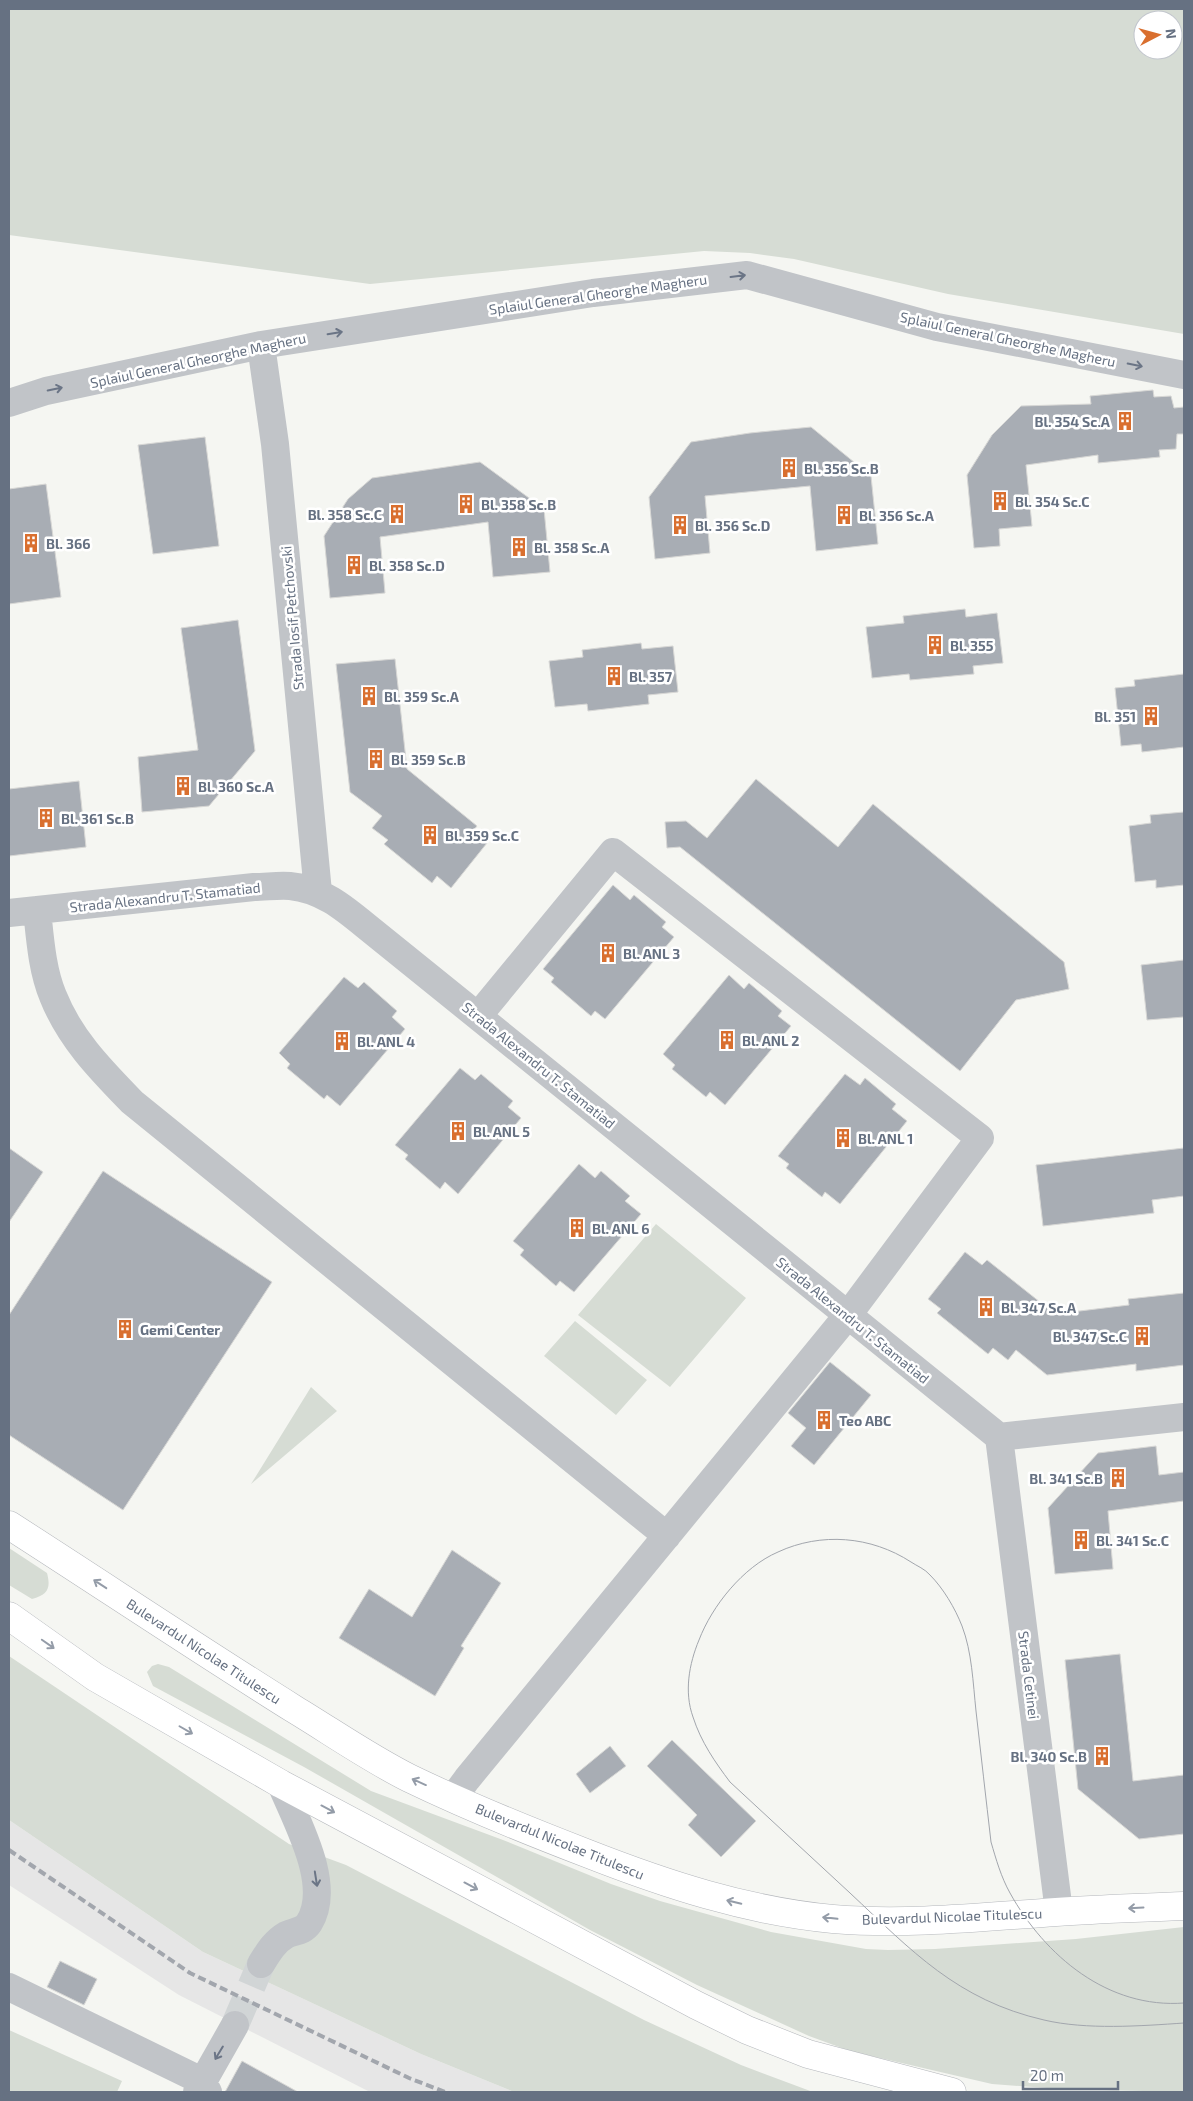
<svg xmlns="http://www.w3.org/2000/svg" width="1193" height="2101" viewBox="0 0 1193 2101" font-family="'Exo 2',sans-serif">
<rect width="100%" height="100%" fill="#f5f6f2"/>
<!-- built -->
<path fill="#e6e6e6" d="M9,1820L203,1952L421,2054L514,2092H370L179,1995L9,1885Z"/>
<!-- green -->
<path fill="#d6dcd4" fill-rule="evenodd" d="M9,9H1184V334L948,294L794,259L750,253L704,251L370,284L9,235ZM1143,20H1173V50H1143Z
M656,1224L746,1298L670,1387L578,1315Z
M575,1321L647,1380L616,1415L544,1356Z
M311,1387L337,1411L251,1484Z
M9,1548L47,1573C51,1588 48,1595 32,1599L9,1585Z
M9,1656L289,1844L346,1865L644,2020L741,2065L813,2092H514L421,2054L203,1952L9,1820Z
M158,1664L169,1667L371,1791L503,1840L611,1884L660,1901L771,1932L866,1949L888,1950L935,1949L1076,1939L1184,1927V2092L1061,2089L992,2084L850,2051L809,2036L697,1985L590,1930L304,1767L153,1686L147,1672L152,1666Z
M9,2030L122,2081L117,2092H9Z"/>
<!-- building -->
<path fill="#a8adb4" stroke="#d7d7d5" d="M1153,390L1154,397L1171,396L1174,408L1184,407V434H1177L1176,449L1159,450L1160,457L1098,463V455L1026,465L1032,526L999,529L1000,546L974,548L967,475L992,435L1021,406L1091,404L1090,396Z
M811,427L871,476L878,544L816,551L810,486L705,496L710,553L655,559L649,497L691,442L750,433Z
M205,437L219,546L153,554L138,445Z
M480,462L544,509L550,572L493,577L488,522L380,537L385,593L330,598L324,536L348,499L372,478Z
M46,484L61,597L9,604V489Z
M965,609L966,617L997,613L1003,663L973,666L974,674L910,680L909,674L872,678L866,627L904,623L903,616Z
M238,620L255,751L209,806L142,812L138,757L198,750L181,628Z
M641,643L642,649L673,646L678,692L648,695L649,704L588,711L587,704L555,707L549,661L583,657L582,650Z
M395,659L407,769L477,826L473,831L487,843L451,888L437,876L432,883L384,844L388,840L372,828L382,816L350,792L336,664Z
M1184,674V747L1142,752L1141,744L1121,746L1115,688L1135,686L1134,680Z
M756,779L838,847L873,804L1064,962L1069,989L1016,1000L960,1071L680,847L667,848L665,822L686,821L707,838Z
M79,781L86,847L9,856V789Z
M1184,812V885L1156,888V880L1135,882L1129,826L1151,823L1150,815Z
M613,885L630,900L634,895L666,922L662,927L674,937L605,1019L595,1011L591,1016L551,982L554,978L543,969Z
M1184,960V1017L1147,1020L1141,965Z
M729,975L744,989L749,983L782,1011L778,1016L791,1026L725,1105L710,1092L706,1097L672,1069L675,1065L663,1054Z
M344,977L358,988L364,982L397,1011L392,1017L405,1029L340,1106L327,1095L324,1099L287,1068L290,1064L279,1053Z
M460,1068L475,1080L481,1074L513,1101L508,1107L521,1118L458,1194L445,1182L440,1189L405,1159L408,1155L395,1145Z
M845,1074L860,1085L865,1078L896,1104L892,1109L907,1121L840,1204L825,1192L822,1197L786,1168L789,1164L778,1156Z
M9,1148L43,1172L9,1222Z
M1184,1148V1196L1152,1200L1154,1213L1043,1226L1036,1165Z
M579,1164L595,1178L601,1171L630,1196L625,1201L641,1214L574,1292L560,1281L556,1286L520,1255L524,1250L513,1241Z
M103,1171L272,1282L123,1510L9,1435V1315Z
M965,1252L982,1265L987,1260L1055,1314L1129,1305L1128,1299L1184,1293V1365L1136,1371V1364L1047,1375L1016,1350L1008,1360L993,1348L988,1354L937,1313L941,1309L928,1299Z
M830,1362L871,1395L814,1465L791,1446L806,1428L788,1413Z
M1156,1446L1159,1475L1184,1472V1501L1108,1511L1113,1569L1055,1574L1048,1508L1098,1453Z
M452,1550L501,1583L461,1646L464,1648L435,1696L339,1638L369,1589L412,1617Z
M1120,1654L1133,1781L1184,1775V1834L1139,1839L1078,1789L1065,1660Z
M672,1740L756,1821L721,1857L688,1825L697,1815L647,1766Z
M610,1746L626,1766L590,1793L576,1774Z
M60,1961L97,1979L84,2005L47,1987Z
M242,2061L298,2092H225Z"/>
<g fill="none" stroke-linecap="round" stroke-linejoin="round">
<!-- minor-tunnel -->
<path stroke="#d1d5d6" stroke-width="28" stroke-dasharray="28 14" stroke-linecap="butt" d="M235,2025L261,1964"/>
<!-- major casing -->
<g stroke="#b4b7bc" stroke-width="29">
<path id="major" d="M9,1525C104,1586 198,1649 294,1709C332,1732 369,1758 409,1778C467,1806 526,1830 586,1853C665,1884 747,1911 833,1919C907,1925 982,1917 1056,1912C1099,1909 1142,1908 1184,1906
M9,1616L95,1677L281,1784L696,2005L747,2030L808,2054L952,2092"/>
</g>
<!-- minor -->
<path stroke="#c1c4c8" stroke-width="28" d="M261,345L275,444L318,892
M9,403L46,391L261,345L593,293L747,275L937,327L1184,375
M37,910C40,938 42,970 53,996C70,1039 101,1070 132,1102L667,1536
M9,913L254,887C266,887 278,885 290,886C321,889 343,907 366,926L999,1437
M999,1437L1059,1912
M999,1437L1184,1417
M453,1798L467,1779L848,1315L980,1138L613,852L478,1016
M261,1964C268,1953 274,1942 286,1935C294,1931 303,1932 309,1923C333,1885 296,1821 281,1784
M9,1987L202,2081L208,2092
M197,2092L235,2025"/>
<!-- major -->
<use href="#major" stroke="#fff" stroke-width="28"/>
<!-- tram -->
<path stroke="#a2a6ad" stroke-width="1" d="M1184,2003C1108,2009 1045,1956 1010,1893C1001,1877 996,1859 991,1842C986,1799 981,1755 976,1711C973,1683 972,1652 962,1626C955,1608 943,1588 930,1575C925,1569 917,1566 911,1562C871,1536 821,1532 778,1552C743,1567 712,1606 699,1640C689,1664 684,1692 693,1717C701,1742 715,1762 730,1782C770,1819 810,1856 850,1893C912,1951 957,2000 1044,2020C1086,2030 1141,2026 1184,2023"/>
<!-- rail -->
<path stroke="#a2a6ad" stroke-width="4" stroke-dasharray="8 4" stroke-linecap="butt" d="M9,1850L190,1973L409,2078L445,2092"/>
</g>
<!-- one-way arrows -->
<defs><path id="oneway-shaft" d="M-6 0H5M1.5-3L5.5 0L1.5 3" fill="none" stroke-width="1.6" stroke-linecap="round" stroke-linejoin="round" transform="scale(1.25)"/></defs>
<g stroke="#6b7586">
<use href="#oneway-shaft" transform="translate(738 276) rotate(-7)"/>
<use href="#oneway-shaft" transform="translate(335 333) rotate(-9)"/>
<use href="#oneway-shaft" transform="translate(1135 365) rotate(11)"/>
<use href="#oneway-shaft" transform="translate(55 389) rotate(-12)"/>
<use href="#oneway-shaft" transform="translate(316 1879) rotate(81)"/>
<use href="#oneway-shaft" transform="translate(219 2053) rotate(121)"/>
</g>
<g stroke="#949ca8">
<use href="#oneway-shaft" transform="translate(100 1584) rotate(-147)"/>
<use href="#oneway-shaft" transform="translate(48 1644) rotate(35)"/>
<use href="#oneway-shaft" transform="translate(186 1730) rotate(30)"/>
<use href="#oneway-shaft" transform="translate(419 1782) rotate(-156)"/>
<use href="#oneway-shaft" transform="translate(328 1809) rotate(28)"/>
<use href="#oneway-shaft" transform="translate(471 1886) rotate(28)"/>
<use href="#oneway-shaft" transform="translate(734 1902) rotate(-167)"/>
<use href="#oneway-shaft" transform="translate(1136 1908) rotate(177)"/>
<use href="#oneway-shaft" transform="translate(830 1918) rotate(-174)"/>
</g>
<!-- icons -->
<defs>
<g id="building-bare" transform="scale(1.5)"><path d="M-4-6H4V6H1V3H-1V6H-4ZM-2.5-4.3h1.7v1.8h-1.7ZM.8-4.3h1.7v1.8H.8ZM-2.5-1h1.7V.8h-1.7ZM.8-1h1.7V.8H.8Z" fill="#d96f2f" stroke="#fff" stroke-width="2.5" paint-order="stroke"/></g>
</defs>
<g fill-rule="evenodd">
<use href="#building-bare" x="1125" y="421"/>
<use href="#building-bare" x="789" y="468"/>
<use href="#building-bare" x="1000" y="501"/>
<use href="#building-bare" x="466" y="504"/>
<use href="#building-bare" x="397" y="514"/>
<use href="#building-bare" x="844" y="515"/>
<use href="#building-bare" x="680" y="525"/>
<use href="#building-bare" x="31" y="543"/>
<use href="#building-bare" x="519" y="547"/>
<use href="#building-bare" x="354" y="565"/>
<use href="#building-bare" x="935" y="645"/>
<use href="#building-bare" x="614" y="676"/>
<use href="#building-bare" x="369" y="696"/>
<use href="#building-bare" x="1151" y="716"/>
<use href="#building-bare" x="376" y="759"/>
<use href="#building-bare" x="183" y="786"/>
<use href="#building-bare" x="46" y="818"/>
<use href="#building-bare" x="430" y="835"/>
<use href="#building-bare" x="608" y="953"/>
<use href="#building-bare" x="727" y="1040"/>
<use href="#building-bare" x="342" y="1041"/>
<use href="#building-bare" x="458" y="1131"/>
<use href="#building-bare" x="843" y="1138"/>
<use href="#building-bare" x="577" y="1228"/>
<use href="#building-bare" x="986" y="1307"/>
<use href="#building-bare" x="125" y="1329"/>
<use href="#building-bare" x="1142" y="1336"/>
<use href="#building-bare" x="824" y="1420"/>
<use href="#building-bare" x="1118" y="1478"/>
<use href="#building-bare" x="1081" y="1540"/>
<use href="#building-bare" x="1102" y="1756"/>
</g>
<g text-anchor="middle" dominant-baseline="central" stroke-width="5" stroke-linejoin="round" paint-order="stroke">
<!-- street labels -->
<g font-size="14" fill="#667182" stroke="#fff">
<text transform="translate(598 294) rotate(-8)">Splaiul General Gheorghe Magheru</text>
<text transform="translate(1008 339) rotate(12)">Splaiul General Gheorghe Magheru</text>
<text transform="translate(198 360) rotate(-12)">Splaiul General Gheorghe Magheru</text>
<text transform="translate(292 618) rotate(-95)">Strada Iosif Petchovski</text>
<text transform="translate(165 897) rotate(-6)">Strada Alexandru T. Stamatiad</text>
<text transform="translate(539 1065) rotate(39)">Strada Alexandru T. Stamatiad</text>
<text transform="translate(853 1320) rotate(39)">Strada Alexandru T. Stamatiad</text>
<text transform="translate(204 1651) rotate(33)">Bulevardul Nicolae Titulescu</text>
<text transform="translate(1029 1675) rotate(83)">Strada Cetinei</text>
<text transform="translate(560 1841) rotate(22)">Bulevardul Nicolae Titulescu</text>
<text transform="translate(952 1916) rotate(-2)">Bulevardul Nicolae Titulescu</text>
</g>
<!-- poi labels -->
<g font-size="14" font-weight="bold" fill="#667182" stroke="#fff" text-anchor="start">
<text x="1110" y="421" text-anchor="end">Bl. 354 Sc.A</text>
<text x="804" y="468">Bl. 356 Sc.B</text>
<text x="1015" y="501">Bl. 354 Sc.C</text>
<text x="481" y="504">Bl. 358 Sc.B</text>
<text x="382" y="514" text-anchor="end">Bl. 358 Sc.C</text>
<text x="859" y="515">Bl. 356 Sc.A</text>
<text x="695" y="525">Bl. 356 Sc.D</text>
<text x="46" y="543">Bl. 366</text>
<text x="534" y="547">Bl. 358 Sc.A</text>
<text x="369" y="565">Bl. 358 Sc.D</text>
<text x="950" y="645">Bl. 355</text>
<text x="629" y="676">Bl. 357</text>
<text x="384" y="696">Bl. 359 Sc.A</text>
<text x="1136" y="716" text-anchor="end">Bl. 351</text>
<text x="391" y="759">Bl. 359 Sc.B</text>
<text x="198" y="786">Bl. 360 Sc.A</text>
<text x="61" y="818">Bl. 361 Sc.B</text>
<text x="445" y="835">Bl. 359 Sc.C</text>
<text x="623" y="953">Bl. ANL 3</text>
<text x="742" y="1040">Bl. ANL 2</text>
<text x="357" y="1041">Bl. ANL 4</text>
<text x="473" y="1131">Bl. ANL 5</text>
<text x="858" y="1138">Bl. ANL 1</text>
<text x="592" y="1228">Bl. ANL 6</text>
<text x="1001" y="1307">Bl. 347 Sc.A</text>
<text x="140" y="1329">Gemi Center</text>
<text x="1127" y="1336" text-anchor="end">Bl. 347 Sc.C</text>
<text x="839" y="1420">Teo ABC</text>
<text x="1103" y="1478" text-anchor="end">Bl. 341 Sc.B</text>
<text x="1096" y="1540">Bl. 341 Sc.C</text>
<text x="1087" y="1756" text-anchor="end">Bl. 340 Sc.B</text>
</g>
</g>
<!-- border -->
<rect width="1193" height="2101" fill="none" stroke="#667182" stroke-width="20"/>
<!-- north arrow -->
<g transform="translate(1158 35) rotate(84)"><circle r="24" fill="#ffffff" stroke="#c2c6cd"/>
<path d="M0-4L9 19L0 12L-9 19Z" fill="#d96f2f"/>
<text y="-8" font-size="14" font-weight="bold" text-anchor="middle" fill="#667182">N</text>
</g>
<!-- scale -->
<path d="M1023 2081v8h95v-8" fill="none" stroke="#667182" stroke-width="2.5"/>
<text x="1030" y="2081" font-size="15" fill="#667182" stroke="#ffffff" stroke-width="4" paint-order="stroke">20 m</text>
</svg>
